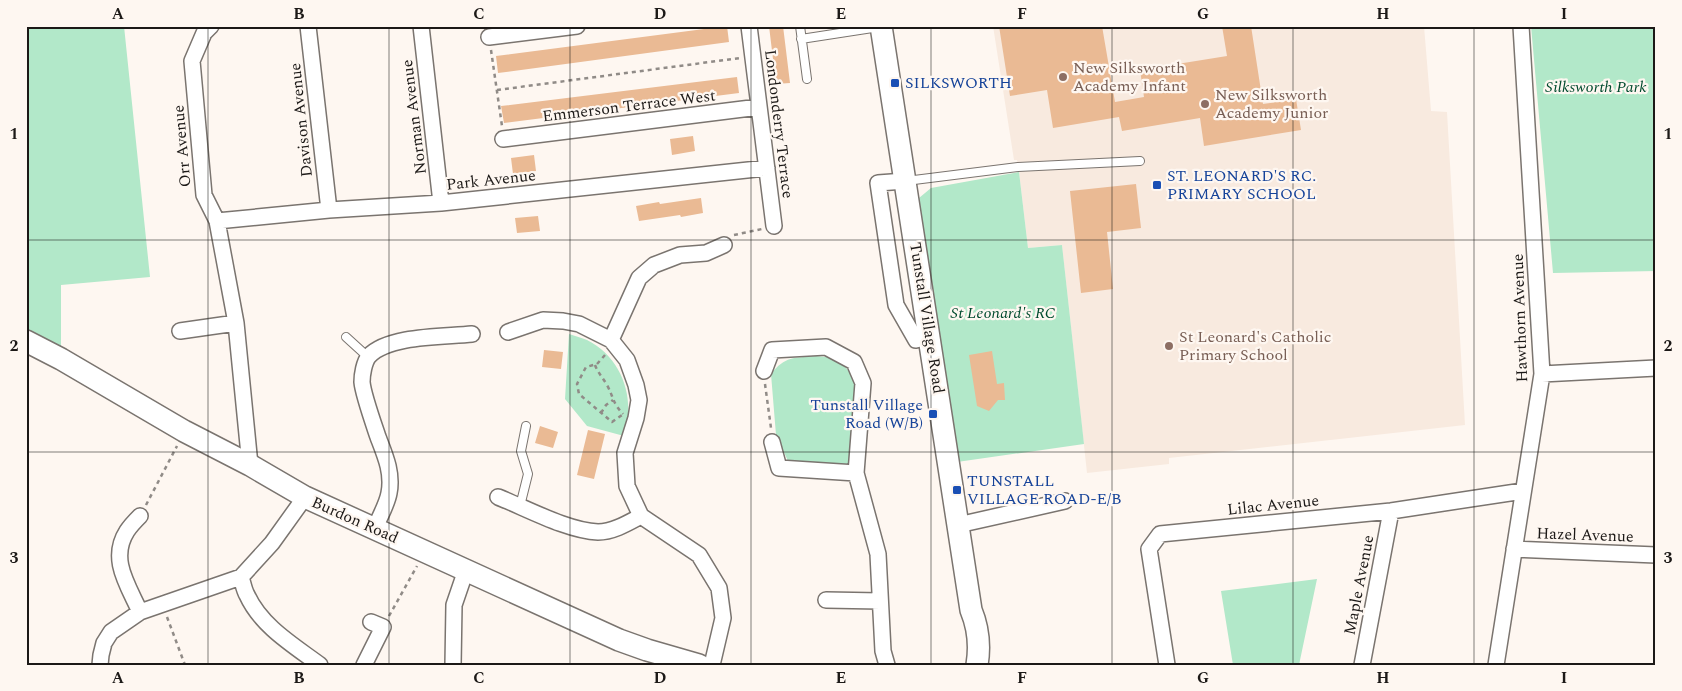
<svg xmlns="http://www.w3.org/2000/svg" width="1682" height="691" viewBox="0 0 1682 691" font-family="Spectral,serif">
<rect width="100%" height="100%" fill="#fef7f1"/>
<!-- built -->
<path fill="#f8eadf" d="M993,26H1424L1431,111L1447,112L1465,425L1169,458V464L1087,473L1062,245L1028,248L1019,172L1017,160H1014Z"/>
<!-- green -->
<path fill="#b2e8c9" d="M26,26H124L150,277L61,285V359L26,341Z
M1531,26H1656V271L1553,273Z
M1019,172L1028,248L1062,245L1084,444L957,462L919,198L931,188Z
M569,334C575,336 582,338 587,340C623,358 636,400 624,436L587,426L565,399Z
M816,356L836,358L850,372L857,389L854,465L848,467L788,461L776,435L771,374C785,356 794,358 816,356Z
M1317,579L1299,665H1233L1221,591Z"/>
<!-- building -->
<path fill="#eaba94" d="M727,26L729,42L498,73L496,56Z
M769,26H783L790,83L776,84Z
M999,26H1102L1115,102L1144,97L1140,70L1227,56L1222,26H1251L1263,104L1296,99L1301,130L1204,146L1200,118L1122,131L1119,117L1053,128L1047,90L1010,96Z
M737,77L739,93L504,123L501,106Z
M693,136L695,151L672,155L670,139Z
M534,155L536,171L513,174L511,158Z
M1136,184L1141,228L1107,232L1113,289L1081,293L1070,191Z
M701,198L703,213L681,217L680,215L639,221L636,206L659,202L660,204Z
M538,216L540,231L517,233L515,218Z
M544,350L563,352L561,369L542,367Z
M992,351L997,384L1004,383L1005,400H998L989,411L977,406L969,355Z
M540,426L558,432L553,448L535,443Z
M588,430L605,434L594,479L577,475Z"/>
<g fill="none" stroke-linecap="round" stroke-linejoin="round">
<!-- lane casing -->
<g stroke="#7a746f" stroke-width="10">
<path id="lane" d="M800,26L807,79
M801,39L879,27
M906,181L1018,167L1140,161
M346,337L368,357
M520,506L528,474L521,451L526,426"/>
</g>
<!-- street casing -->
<g stroke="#7a746f" stroke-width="18">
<path id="street" d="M211,26L204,33L192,61L204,195L217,221L236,323L250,465
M308,26L329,210
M421,26L441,203
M749,26L774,226
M489,37L577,26
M503,139L759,107
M905,181L878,183L896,305L916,340L930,337
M217,221L329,210L441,203L767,168
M180,331L236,323
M508,332L543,320L563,321L579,324L611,340L627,360L636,385L639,400L636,418L625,453L627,486L641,516L699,555L719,588L723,618L712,665
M611,340L639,278L654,265L680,255L706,253L724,245
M764,371L772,350L826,347L854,362L863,383L856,473L878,554L883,651L887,665
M1542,374L1656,368
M772,442L779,468L856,473
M498,497C526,508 568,531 598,532C613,532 628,523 641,516
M958,525L1065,501
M375,529C379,517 387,505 389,493C393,473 385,455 378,437C374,425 363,394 362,382C362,375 364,362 369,356C389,335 444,337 472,334
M1514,549L1656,555
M241,577C243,583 244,590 247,595C261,626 293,645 320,665
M826,600L880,601
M140,612C128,585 109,559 127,531C131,525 136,520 140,516
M100,665L101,655L104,643L111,632L140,612L241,577L272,543L305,497
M364,665L383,627L371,622
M453,665L454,605L466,570
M1167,665L1149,549L1160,534L1391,511L1523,491
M1362,665L1391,511
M1496,665L1542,374L1521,26"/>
</g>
<!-- secondary casing -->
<g stroke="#7a746f" stroke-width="24">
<path id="secondary" d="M881,26L971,610C978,627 980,647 977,665
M26,341L61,359L184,431L250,465L305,497L619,640L647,650L699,665"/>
</g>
<!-- path -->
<path stroke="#908b87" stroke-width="2.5" stroke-dasharray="4 4" stroke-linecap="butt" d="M491,50L502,126
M497,90L740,58
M734,235L762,229
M605,355L597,364L586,367L577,384L579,394L612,422L622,415
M595,365C598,373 603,378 607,385C614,398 612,402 623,414
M765,384L771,428
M601,413L606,405L613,400
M146,505L177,446
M389,616L417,566
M167,617L185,665"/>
<!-- lane -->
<use href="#lane" stroke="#fff" stroke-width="8"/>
<!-- street -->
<use href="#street" stroke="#fff" stroke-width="15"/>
<!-- secondary -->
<use href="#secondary" stroke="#fff" stroke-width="21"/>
</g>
<!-- grid -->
<path fill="none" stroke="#1c1917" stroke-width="1" stroke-opacity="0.55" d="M208,26V665M389,26V665M570,26V665M751,26V665M931,26V665M1112,26V665M1293,26V665M1474,26V665M26,240H1656M26,452H1656"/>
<!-- markers -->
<g fill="#8d6e63" stroke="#fef7f1" stroke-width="2">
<circle cx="1063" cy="77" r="5"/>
<circle cx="1205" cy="104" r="5"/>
<circle cx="1169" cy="346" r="5"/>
</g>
<g fill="#1a4fb4" stroke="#fef7f1" stroke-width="2">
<rect x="890" y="78" width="10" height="10" rx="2.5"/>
<rect x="1152" y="180" width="10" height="10" rx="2.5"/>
<rect x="928" y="409" width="10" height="10" rx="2.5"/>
<rect x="952" y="485" width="10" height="10" rx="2.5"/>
</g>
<g text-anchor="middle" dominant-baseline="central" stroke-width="4.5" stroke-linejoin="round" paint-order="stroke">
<!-- education labels -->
<g font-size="16" fill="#785e54" stroke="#fef7f1" text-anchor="start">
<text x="1073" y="68">New Silksworth<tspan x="1073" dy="18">Academy Infant</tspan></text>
<text x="1215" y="95">New Silksworth<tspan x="1215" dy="18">Academy Junior</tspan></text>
<text x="1179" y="337">St Leonard's Catholic<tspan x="1179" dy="18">Primary School</tspan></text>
</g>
<!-- transit labels -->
<g font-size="16" fill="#164399" stroke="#fef7f1" text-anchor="start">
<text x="905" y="83">SILKSWORTH</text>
<text x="1167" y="176">ST. LEONARD'S RC.<tspan x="1167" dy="18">PRIMARY SCHOOL</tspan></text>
<text x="923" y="405" text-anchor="end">Tunstall Village<tspan x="923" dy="18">Road (W/B)</tspan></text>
<text x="967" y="481">TUNSTALL<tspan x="967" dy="18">VILLAGE ROAD-E/B</tspan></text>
</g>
<!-- park labels -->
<g font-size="16" font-style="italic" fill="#004b2e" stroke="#fef7f1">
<text x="1596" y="87">Silksworth Park</text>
<text x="1003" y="313">St Leonard's RC</text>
</g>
<!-- street labels -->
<g font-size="16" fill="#1c1917" stroke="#fef7f1">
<text transform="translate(629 106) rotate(-7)">Emmerson Terrace West</text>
<text transform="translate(414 117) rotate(-97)">Norman Avenue</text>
<text transform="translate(301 120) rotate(-96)">Davison Avenue</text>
<text transform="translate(779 124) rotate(83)">Londonderry Terrace</text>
<text transform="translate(182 146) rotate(-95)">Orr Avenue</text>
<text transform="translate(491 180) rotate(-6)">Park Avenue</text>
<text transform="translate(927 318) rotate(81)">Tunstall Village Road</text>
<text transform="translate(1520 318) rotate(-92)">Hawthorn Avenue</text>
<text transform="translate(1273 505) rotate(-6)">Lilac Avenue</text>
<text transform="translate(355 520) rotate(24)">Burdon Road</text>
<text transform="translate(1585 535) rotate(2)">Hazel Avenue</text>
<text transform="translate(1359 585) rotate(-79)">Maple Avenue</text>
</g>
</g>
<!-- border -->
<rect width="1682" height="691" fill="none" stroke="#fef7f1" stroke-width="55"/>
<rect x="28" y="28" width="1626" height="636" fill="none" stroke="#1c1917" stroke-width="2"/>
<g font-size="16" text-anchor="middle" font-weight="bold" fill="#1c1917">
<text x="118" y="19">A</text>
<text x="299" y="19">B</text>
<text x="479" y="19">C</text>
<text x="660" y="19">D</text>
<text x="841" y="19">E</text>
<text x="1022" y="19">F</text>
<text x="1203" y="19">G</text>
<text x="1383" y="19">H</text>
<text x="1564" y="19">I</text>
<text x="14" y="139">1</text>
<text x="1668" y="139">1</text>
<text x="14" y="351">2</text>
<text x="1668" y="351">2</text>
<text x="14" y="563">3</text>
<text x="1668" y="563">3</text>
<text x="118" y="683">A</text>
<text x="299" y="683">B</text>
<text x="479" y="683">C</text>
<text x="660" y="683">D</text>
<text x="841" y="683">E</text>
<text x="1022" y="683">F</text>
<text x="1203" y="683">G</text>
<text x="1383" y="683">H</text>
<text x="1564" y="683">I</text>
</g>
</svg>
